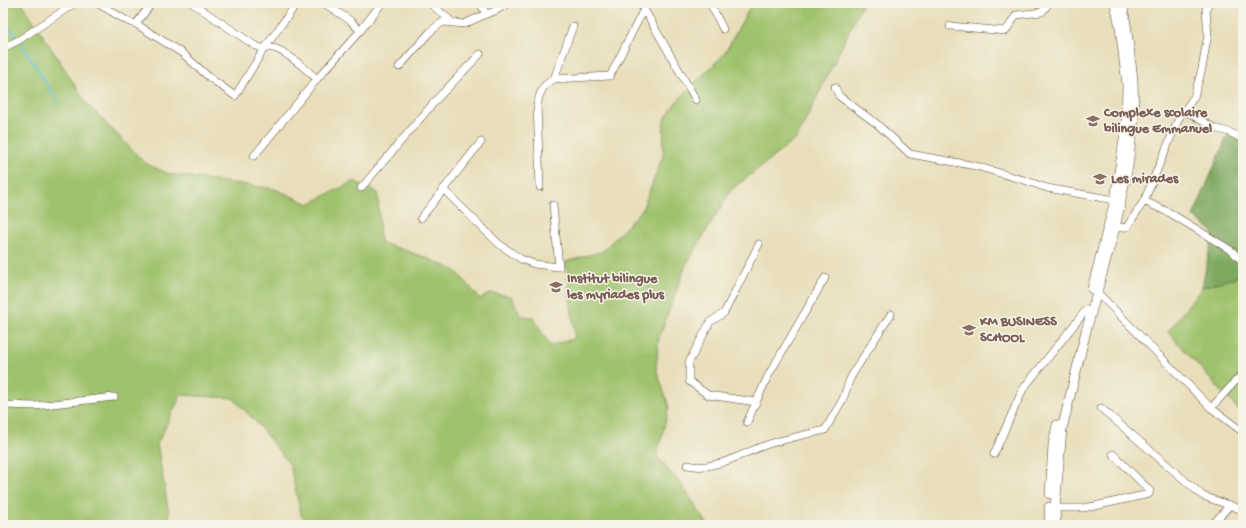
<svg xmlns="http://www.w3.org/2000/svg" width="1246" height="528" viewBox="0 0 1246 528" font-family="'Gochi Hand',sans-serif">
<rect width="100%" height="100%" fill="#f7f3e8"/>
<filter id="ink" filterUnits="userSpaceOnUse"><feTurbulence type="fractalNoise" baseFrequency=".025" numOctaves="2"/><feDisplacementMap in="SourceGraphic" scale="8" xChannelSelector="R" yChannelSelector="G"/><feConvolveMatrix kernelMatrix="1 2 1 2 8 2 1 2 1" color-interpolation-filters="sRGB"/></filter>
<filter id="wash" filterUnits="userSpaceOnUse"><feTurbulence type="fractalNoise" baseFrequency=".012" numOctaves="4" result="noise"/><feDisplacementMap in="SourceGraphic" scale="16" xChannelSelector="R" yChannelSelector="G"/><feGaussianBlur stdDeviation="0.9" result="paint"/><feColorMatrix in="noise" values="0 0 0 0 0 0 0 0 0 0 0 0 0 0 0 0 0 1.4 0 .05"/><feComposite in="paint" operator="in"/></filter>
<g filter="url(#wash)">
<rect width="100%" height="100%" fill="#e8deba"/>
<!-- green -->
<path fill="#9fc26c" stroke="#6d7645" d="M3,3H22L87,104L145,163L169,174L275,189L309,204L354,181L378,193L380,242L430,259L456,271L480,299L491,293L511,296L521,316L533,317L550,346L575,338L566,262L603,251L642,210L663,156L664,120L676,102L725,53L752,3H863L797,138L731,190L685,267L659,338L656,368L669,407L657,456L684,488L708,525H311L301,515L290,465L256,422L233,398L181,395L157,444L171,525H3Z
M1243,275V415L1168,332L1202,287Z"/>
<!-- forest -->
<path fill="#7fa860" stroke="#5d693f" d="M1229,132L1243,139V275L1202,287L1213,232L1193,216Z"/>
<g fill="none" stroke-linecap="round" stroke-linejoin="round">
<!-- stream -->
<path stroke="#53bece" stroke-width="2" d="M3,20L17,37
M21,43L59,104"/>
</g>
</g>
<g filter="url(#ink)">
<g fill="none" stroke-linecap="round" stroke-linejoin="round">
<!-- minor casing -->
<g stroke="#554535" stroke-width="8">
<path id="minor" d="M97,3L129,22L136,24L182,53L210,78L235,96L264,49L297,3
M192,3L254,45L264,49C267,48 269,47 273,48C285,50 307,70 317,79
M324,3L351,21L360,31
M430,3L452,22
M480,3L486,14L495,11L509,3
M710,3L723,29
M1237,3L1243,5
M644,9L696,100
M136,24L152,3
M950,26L1006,31L1016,15L1042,12L1049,3
M3,48L19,40L75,3
M399,67L430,32L437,26L443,22L464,24L486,14
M554,79L573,26
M835,87L839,96L877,124L910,154L976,166L1027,181L1047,188L1115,200
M1184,110L1214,128L1229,132L1243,139
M254,156L317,79L360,31L382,3
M540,187L537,105L540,94L545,85L554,79L610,76L644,9L641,3
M361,188L437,99L480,54
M443,189L499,244L521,259L534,264L559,267L553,205
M1144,201L1170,213L1232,251L1243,262
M421,218L461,167L481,142
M1115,228L1127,227L1144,201L1179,118L1194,97L1202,69L1206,45L1208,35L1206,9L1209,3
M1097,292L1211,408L1243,432
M756,402L708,395L689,381V362L710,322L724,313L759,244
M3,405L35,406L114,397
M1101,408L1203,496L1243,510
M1211,408L1243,373
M747,422L768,376L825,278
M994,454L1023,389L1086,310
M687,465C718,472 744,451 772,443C789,438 808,434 825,430L843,399L850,379L855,370L891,314
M1055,508H1082L1095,506L1149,494L1150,491L1113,454
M1212,525L1230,505"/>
</g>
<!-- major casing -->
<g stroke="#554535" stroke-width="10">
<path id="major" d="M1092,289L1115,200L1126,125L1127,85L1120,27L1115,3
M1050,494L1053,445L1057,425
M1049,507L1050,525
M1056,525L1055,508L1062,429L1086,331L1115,228L1128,166L1134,118L1133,79L1126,24L1122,3"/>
</g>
<!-- minor -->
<use href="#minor" stroke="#fff" stroke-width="7"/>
<!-- major -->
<use href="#major" stroke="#fff" stroke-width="9"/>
</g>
</g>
<!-- icons -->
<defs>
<g id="school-bare" transform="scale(1.08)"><path d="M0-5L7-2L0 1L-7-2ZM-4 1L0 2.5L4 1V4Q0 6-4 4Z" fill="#8d6e63" stroke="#f7f3e8" stroke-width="2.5" paint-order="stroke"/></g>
</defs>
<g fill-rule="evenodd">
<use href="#school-bare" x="1093" y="121"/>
<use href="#school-bare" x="1100" y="179"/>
<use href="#school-bare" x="556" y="287"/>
<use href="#school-bare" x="969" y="330"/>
</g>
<g text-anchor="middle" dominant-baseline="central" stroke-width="3" stroke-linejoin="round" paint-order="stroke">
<!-- education labels -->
<g font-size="14" font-weight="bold" fill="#785e54" stroke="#f7f3e8" text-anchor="start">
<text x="1104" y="113">Complexe scolaire<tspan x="1104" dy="16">bilingue Emmanuel</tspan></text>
<text x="1111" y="179">Les mirades</text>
<text x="567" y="279">Institut bilingue<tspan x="567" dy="16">les myriades plus</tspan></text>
<text x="980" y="322">KM BUSINESS<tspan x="980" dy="16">SCHOOL</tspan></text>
</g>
</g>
<!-- margin -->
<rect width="1246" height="528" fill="none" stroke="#f7f3e8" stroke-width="16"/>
</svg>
